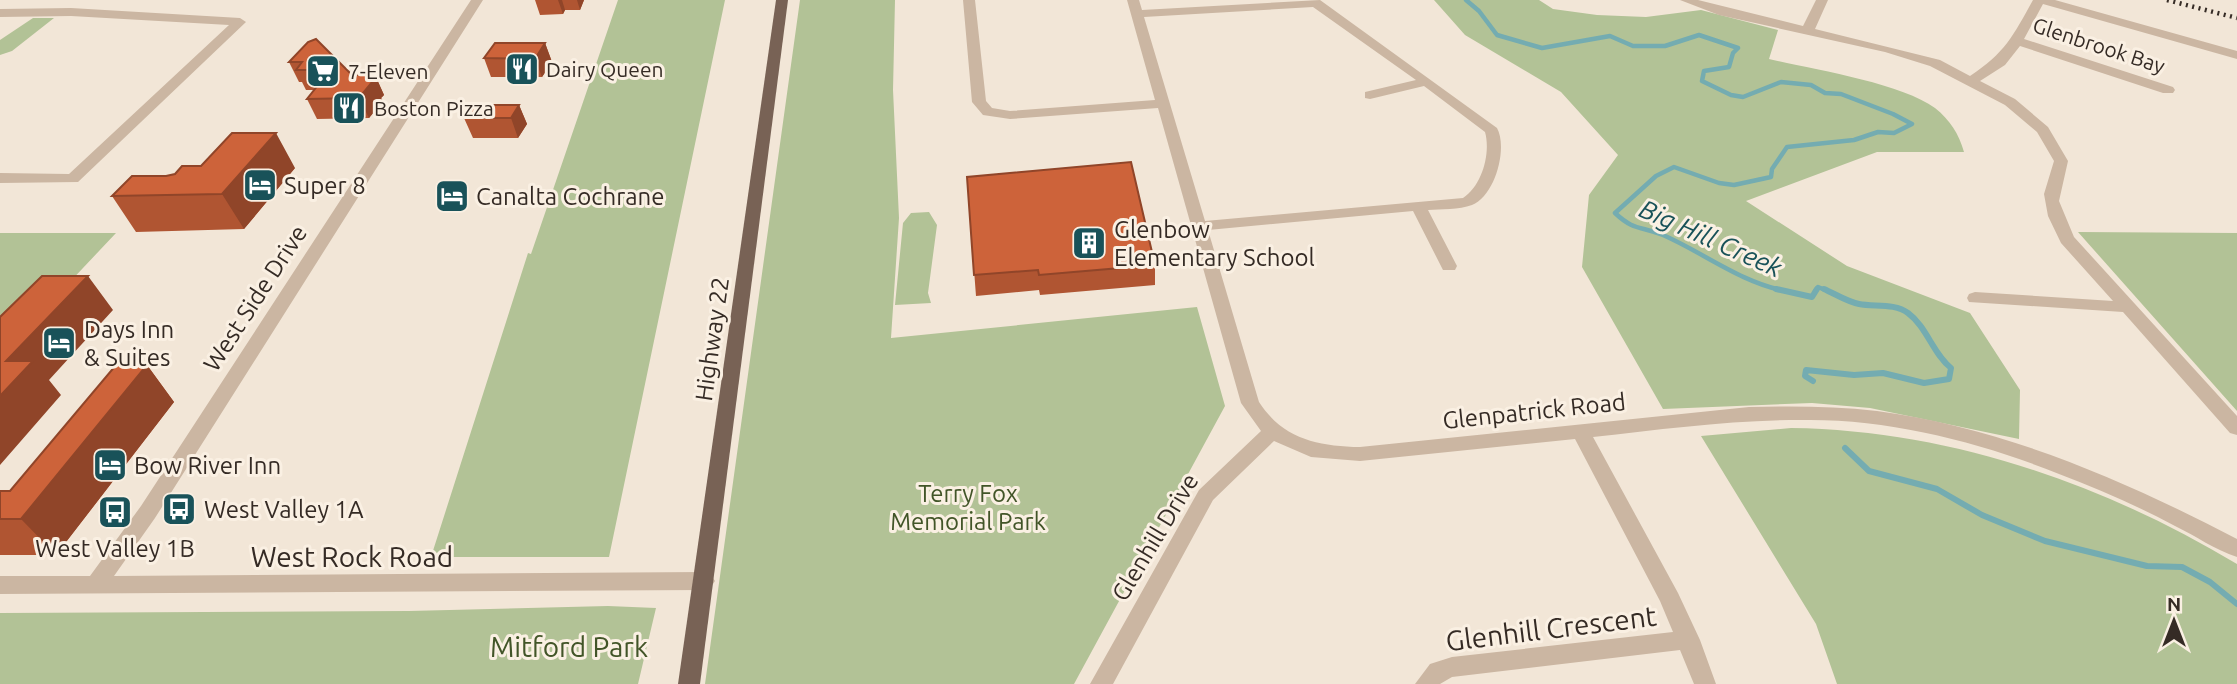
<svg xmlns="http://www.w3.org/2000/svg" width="2237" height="684" viewBox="0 0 2237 684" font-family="Ubuntu,sans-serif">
<rect width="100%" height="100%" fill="#f2e6d7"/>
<!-- green -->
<path fill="#b2c296" d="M618,0H725L609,557H431L528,253L531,254Z
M800,0H895L893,90L899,218L891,338L1197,307L1225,406L1074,684H705Z
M1434,0H1539L1553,9L1597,15L1646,17L1701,10L1778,30L1769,59C1812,69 1901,83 1935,108C1950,120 1959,134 1964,152H1877L1746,201L1847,266L1970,313L2020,390L2019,439L1870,408L1812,403L1663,409L1582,267L1589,195L1618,155L1561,92L1465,35Z
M33,18H54L12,51L0,55V40Z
M929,212L937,225L928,293L931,303L895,305L903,223L911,213Z
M2078,232L2237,233V411Z
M0,233H116L0,356Z
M1791,428C1948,430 2102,483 2237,564V684H1837L1816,624L1701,436Z
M608,606L656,608L638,684H0V613L409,611Z"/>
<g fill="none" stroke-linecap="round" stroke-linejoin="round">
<!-- stream-far1 -->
<path stroke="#74acb1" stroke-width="4.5" d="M1466,0L1479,11L1497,35L1542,48L1610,36L1633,46H1665L1699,35L1738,48L1733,53L1729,67L1704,71L1702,81L1731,95L1743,97L1781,82L1811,85L1825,93L1841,94L1893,114L1912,124L1894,133L1878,132L1854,140L1787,147L1772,169L1771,177L1734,185L1719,183L1674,167L1656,176L1615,213C1634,231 1641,226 1663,235C1704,253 1740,282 1785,291
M1815,291L1818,287L1828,291"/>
<!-- stream -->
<path stroke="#74acb1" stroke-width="6" d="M1776,289L1812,297L1817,289
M1813,381L1805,376L1806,370L1854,375L1883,373L1924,383L1949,379L1951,368C1933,354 1927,327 1908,313C1895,303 1874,307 1859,304C1848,302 1835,294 1824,289
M1845,448L1869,471L1937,489L1982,515L2045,541L2147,566L2182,567L2210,582L2237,604"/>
<!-- minor -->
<path fill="#cbb6a2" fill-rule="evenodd" d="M471,0H483L155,518L114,576L704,572L711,575L715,581L711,587L704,590L0,594V576H90L141,506Z
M963,0H975L986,101L992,108L1010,111L1155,100L1127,0H1139L1142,10L1320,0L1497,128C1508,148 1495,196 1472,205C1459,210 1441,209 1428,210L1457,266L1455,270H1443L1413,211L1208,230L1259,402C1283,439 1318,446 1360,447L1749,407C1792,406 1834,406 1877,411C2004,428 2124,480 2237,539V557C2215,550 2196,536 2175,526C2138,506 2098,489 2059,474C1982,443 1894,420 1810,420C1737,419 1665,429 1593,437L1678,593L1700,640L1716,684H1694L1680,650L1452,677L1440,684H1415L1430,664L1452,657L1673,632L1660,601L1575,439L1360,461L1311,457L1274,441L1213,500L1113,684H1090L1199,490L1261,431L1241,403L1158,108L1010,119L983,115L972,102ZM1313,7L1416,80L1365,92V98L1370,99L1424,86L1485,132C1491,153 1482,186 1463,198L1205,221L1144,17Z
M1680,0H1698L1803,26L1816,0H1828L1815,29L1940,60L1970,76C2005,53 2013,36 2033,0H2055L2237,51V59L2043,4L2024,39L2173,87L2175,90L2173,93H2163L2020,46L2005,65L1980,81L2015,99L2048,127L2068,161L2059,201L2074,237L2237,416V435L2230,433L2123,312L1969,302L1967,298L1969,294L1975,292L2113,301L2061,243L2048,216L2044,194L2054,161L2037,132L2005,105L1930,66L1885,52L1719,15Z
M71,8L240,18L246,22L78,182L0,183V173L69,174L229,25L71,16L0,17V9Z"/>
<!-- major -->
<path fill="#786255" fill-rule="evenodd" d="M776,0H788L700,684H678Z"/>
<!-- rail -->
<path stroke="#352b25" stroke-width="4.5" stroke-dasharray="2 4.5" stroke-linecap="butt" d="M2167,0L2237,18"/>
</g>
<!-- wall -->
<path fill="#b05532" d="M535,0H584L580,10H565L563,14L540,15Z
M308,42L352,75H375L384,95L381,98L383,101L369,118L317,119L307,99L314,90H306L302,82H299L289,62Z
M545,43L552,62L542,77H491L484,58Z
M519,105L527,124L518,138H473L464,118Z
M295,168L244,229L136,232L112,196Z
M967,177L1155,265V285L1040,295L1039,290L976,296Z
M147,365L174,402L56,555H0V491H10Z"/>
<!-- shaded-wall -->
<path fill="#904529" d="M558,0H562L565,10L563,14Z
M577,0H584L580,10Z
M545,43L552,62L542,77L535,59Z
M375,75L384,95L381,98L383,101L369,118L359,98Z
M519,105L527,124L518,138L511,118Z
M276,133L295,168L244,229L222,194Z
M88,276L113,310L49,380L61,395L0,465V396L6,361Z
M147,365L174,402L56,555L21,519Z"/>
<!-- building -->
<path fill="#cd633a" stroke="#904529" stroke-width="2" d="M316,39L352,75H375L370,81H373L359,98L307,99L330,70H296L302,62H289L308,42Z
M495,43H545L535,59L484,58Z
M464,105H519L511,118H464Z
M232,133H276L222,194L112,196L132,176H166L175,174L182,166H201Z
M1131,162L1155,265L1039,275L1038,270L974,275L967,177Z
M42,276H88L6,361H33L0,396V317Z
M116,365H147L21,519H0V491H10Z"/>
<!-- icons -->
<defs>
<g id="restaurant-square" transform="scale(1.75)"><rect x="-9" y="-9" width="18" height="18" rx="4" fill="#195259" stroke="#faf0e3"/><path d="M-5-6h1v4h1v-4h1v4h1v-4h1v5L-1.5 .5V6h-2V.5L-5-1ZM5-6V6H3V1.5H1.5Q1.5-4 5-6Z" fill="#fff"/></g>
<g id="supermarket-square" transform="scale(1.75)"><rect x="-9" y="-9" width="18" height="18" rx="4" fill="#195259" stroke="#faf0e3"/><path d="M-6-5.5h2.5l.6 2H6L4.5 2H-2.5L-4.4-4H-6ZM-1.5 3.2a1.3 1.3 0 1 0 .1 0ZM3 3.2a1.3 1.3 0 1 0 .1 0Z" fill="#fff"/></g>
<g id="hotel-square" transform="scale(1.75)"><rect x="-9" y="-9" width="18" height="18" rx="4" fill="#195259" stroke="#faf0e3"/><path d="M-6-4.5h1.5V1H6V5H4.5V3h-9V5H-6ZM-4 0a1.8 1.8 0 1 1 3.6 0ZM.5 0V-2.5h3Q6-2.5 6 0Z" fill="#fff"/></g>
<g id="building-square" transform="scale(1.75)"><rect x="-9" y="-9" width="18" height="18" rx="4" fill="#195259" stroke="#faf0e3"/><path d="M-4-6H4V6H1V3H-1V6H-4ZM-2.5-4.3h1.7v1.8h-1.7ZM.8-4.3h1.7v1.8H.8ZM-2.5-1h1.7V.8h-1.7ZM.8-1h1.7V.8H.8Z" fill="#fff"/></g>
<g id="bus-square" transform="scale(1.75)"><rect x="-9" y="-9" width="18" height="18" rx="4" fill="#195259" stroke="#faf0e3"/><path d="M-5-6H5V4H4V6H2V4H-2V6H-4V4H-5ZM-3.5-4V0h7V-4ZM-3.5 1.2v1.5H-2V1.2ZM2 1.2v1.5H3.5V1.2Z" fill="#fff"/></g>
</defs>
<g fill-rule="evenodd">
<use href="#restaurant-square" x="522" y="69"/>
<use href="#supermarket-square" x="323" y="71"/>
<use href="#restaurant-square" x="349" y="108"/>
<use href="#hotel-square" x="260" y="185"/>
<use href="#hotel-square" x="452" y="196"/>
<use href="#building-square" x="1089" y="243"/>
<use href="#hotel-square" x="59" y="343"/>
<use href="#hotel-square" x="110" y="465"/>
<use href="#bus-square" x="179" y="509"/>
<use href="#bus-square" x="115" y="512"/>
</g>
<g text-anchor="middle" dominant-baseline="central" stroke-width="6" stroke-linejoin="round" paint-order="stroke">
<!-- far-street labels -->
<g font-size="21" fill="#352b25" stroke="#faf0e3">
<text transform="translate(2099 45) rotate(18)">Glenbrook Bay</text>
</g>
<!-- far-poi labels -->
<g font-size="21" fill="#352b25" stroke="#faf0e3" text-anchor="start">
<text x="546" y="69">Dairy Queen</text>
<text x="348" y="71">7-Eleven</text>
<text x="374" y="108">Boston Pizza</text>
</g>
<!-- poi labels -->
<g font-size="24" fill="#352b25" stroke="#faf0e3" text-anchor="start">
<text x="284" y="185">Super 8</text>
<text x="476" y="196">Canalta Cochrane</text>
<text x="1114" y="229">Glenbow<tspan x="1114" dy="28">Elementary School</tspan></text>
<text x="84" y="329">Days Inn<tspan x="84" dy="28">&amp; Suites</tspan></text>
<text x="134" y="465">Bow River Inn</text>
<text x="204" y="509">West Valley 1A</text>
<text x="115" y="548" text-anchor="middle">West Valley 1B</text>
</g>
<!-- street labels -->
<g font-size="24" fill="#352b25" stroke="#faf0e3">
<text transform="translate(255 298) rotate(-57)">West Side Drive</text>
<text transform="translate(712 339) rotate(-82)">Highway 22</text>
<text transform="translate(1534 411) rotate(-6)">Glenpatrick Road</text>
<text transform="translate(1155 537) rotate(-59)">Glenhill Drive</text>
</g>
<!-- park labels -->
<g font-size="24" fill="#425528" stroke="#faf0e3">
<text x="968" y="493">Terry Fox<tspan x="968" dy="28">Memorial Park</tspan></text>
</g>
<!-- water labels -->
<g font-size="26" font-style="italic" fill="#195259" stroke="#faf0e3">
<text transform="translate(1711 238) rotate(24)">Big Hill Creek</text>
</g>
<!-- near-street labels -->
<g font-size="28" fill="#352b25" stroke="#faf0e3">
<text x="352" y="556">West Rock Road</text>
<text transform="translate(1551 628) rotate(-7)">Glenhill Crescent</text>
</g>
<!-- near-park labels -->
<g font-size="28" fill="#425528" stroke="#faf0e3">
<text x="569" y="646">Mitford Park</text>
</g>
</g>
<!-- north arrow -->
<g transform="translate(2174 621)" stroke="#faf0e3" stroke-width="5" paint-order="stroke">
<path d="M0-5L12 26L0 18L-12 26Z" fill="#352b25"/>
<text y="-10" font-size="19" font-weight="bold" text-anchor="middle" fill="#352b25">N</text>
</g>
</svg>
